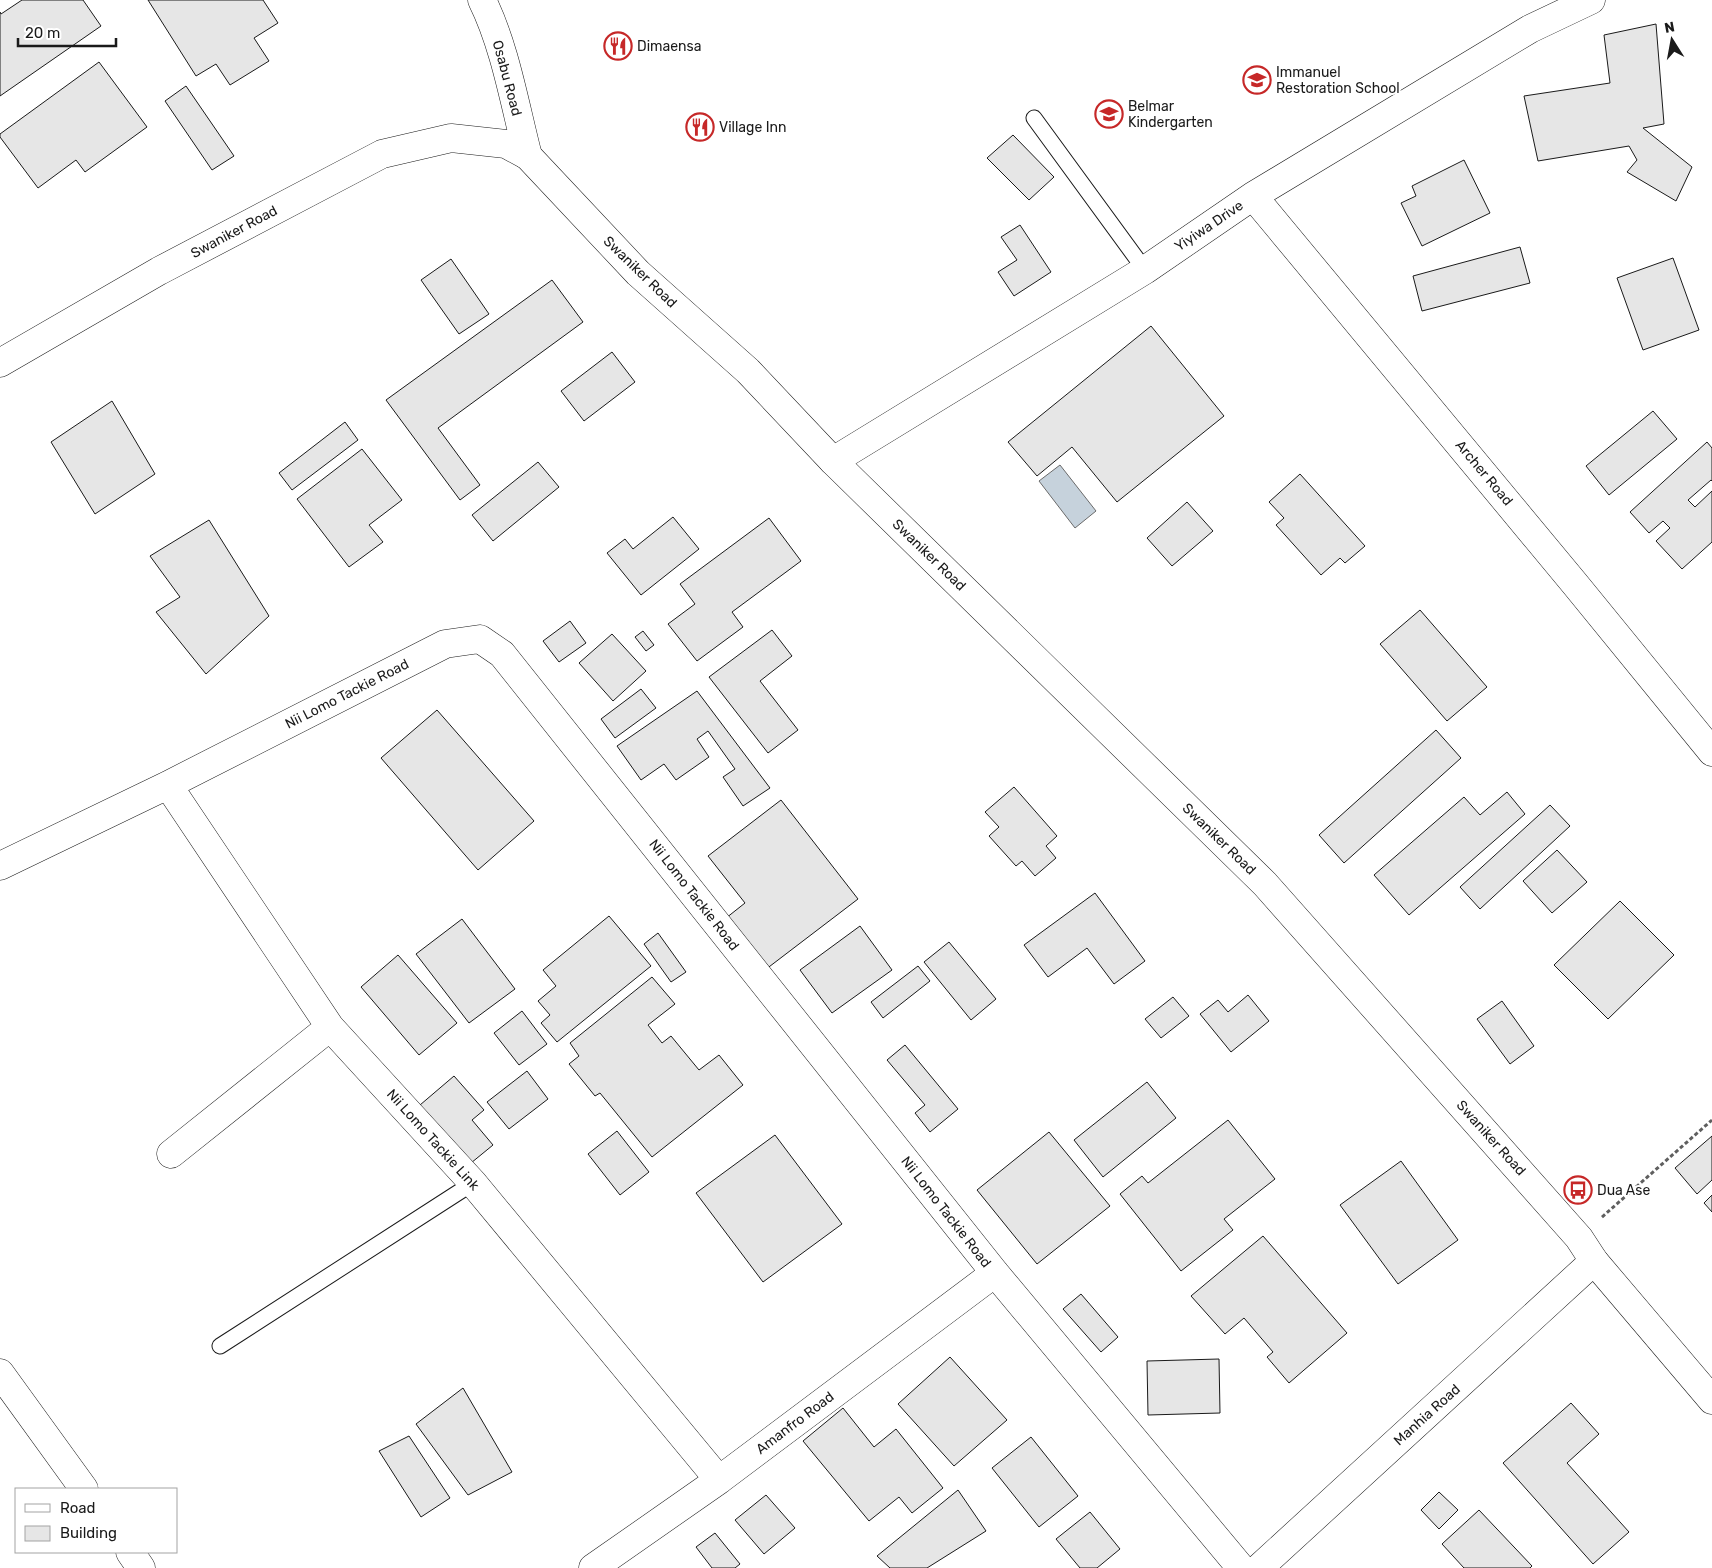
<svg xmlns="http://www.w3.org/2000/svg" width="1712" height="1568" viewBox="0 0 1712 1568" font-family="Rubik,sans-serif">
<rect width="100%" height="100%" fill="#fff"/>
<!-- water -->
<path fill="#c6d2dc" stroke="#6a6a6a" d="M1060,465L1096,511L1075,528L1039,481Z"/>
<!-- building -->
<path fill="#e6e6e6" stroke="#1a1a1a" d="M22,0H83L101,26L0,96V12L1,14Z
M148,0H263L278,23L254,38L269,61L230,85L216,64L196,76Z
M1656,24L1664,124L1643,128L1692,167L1676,201L1627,172L1637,160L1629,146L1538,161L1524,96L1610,83L1604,35Z
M99,62L147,127L85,172L76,160L38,188L0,137V134Z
M186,86L234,156L212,170L165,101Z
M1013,135L1054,177L1029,200L987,158Z
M1464,160L1490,213L1422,246L1401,203L1416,196L1412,186Z
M1020,225L1051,272L1014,296L998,272L1017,260L1001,237Z
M1520,247L1530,283L1422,311L1413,276Z
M1673,258L1699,330L1643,350L1617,278Z
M451,259L489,314L459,334L421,280Z
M552,280L583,322L438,428L480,485L460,500L386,400Z
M1151,326L1224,416L1117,502L1072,447L1037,476L1008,442Z
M612,352L635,382L584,421L561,391Z
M112,401L155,474L95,514L51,442Z
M1653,411L1677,439L1609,495L1586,466Z
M345,422L358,440L292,490L279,473Z
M1707,442L1712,448V481L1711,480L1688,500L1695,507L1712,491V542L1682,569L1656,541L1670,528L1663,521L1649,533L1630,512Z
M362,449L402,500L369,525L383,542L349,567L297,499Z
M538,462L559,487L493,541L472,515Z
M1300,474L1365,546L1345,563L1340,558L1321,575L1276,525L1284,518L1269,502Z
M1187,502L1213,531L1172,566L1147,538Z
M673,517L699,549L641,595L607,553L625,539L633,549Z
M769,518L801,561L732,612L743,627L697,661L668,624L695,604L680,584Z
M209,520L269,616L206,674L156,612L180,597L150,556Z
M1420,610L1487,687L1447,721L1380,644Z
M570,621L586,643L559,662L543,641Z
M772,630L792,656L760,681L798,730L768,753L709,677Z
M643,631L654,645L646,651L635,637Z
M612,634L646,671L613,701L579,663Z
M641,689L656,708L615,738L601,719Z
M697,691L770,788L743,806L723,777L735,769L708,731L697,739L709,757L676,780L664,764L641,780L617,746Z
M437,710L534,821L478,870L381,758Z
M1436,730L1461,758L1344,863L1319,835Z
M1014,787L1057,836L1046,846L1056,858L1035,876L1022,861L1016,866L989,836L999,827L985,812Z
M1507,792L1525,814L1409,915L1374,875L1464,797L1480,815Z
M781,800L858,899L761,973L721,922L745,903L708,856Z
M1550,805L1570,826L1480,909L1460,887Z
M1557,850L1587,882L1552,913L1523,881Z
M1095,893L1145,961L1114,984L1087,948L1048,977L1024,945Z
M1620,901L1674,955L1608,1019L1554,965Z
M609,916L651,966L557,1042L541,1023L550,1015L538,1001L556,986L543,970Z
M462,919L515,989L469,1023L416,954Z
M860,926L892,970L832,1013L800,970Z
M658,933L686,972L671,982L644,944Z
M949,942L996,999L971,1020L924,962Z
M398,955L457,1023L419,1055L361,987Z
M918,966L930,981L883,1018L871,1002Z
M652,977L675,1004L648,1025L662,1043L671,1036L699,1070L719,1055L743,1085L652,1157L600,1093L595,1096L569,1064L579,1056L570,1043Z
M1248,995L1269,1021L1231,1052L1200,1014L1218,1000L1228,1012Z
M1173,997L1189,1016L1161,1038L1145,1019Z
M1502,1001L1534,1046L1510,1064L1477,1019Z
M522,1011L547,1044L519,1065L494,1033Z
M905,1045L958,1109L930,1132L915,1113L925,1105L887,1060Z
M527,1071L548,1099L509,1129L487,1102Z
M454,1076L484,1110L472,1120L493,1145L471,1163L420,1105Z
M1147,1082L1176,1118L1103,1177L1074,1140Z
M1228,1120L1275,1179L1224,1219L1233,1230L1181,1271L1120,1194L1142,1176L1148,1183Z
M617,1131L649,1172L620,1195L588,1154Z
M1049,1132L1110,1206L1037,1264L977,1190Z
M775,1135L842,1224L763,1282L696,1193Z
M1712,1136V1180L1697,1194L1675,1168Z
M1401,1161L1458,1240L1398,1284L1340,1205Z
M1712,1195V1212L1704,1203Z
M1263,1236L1347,1333L1289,1383L1267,1357L1273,1352L1244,1318L1225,1334L1191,1296Z
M1081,1294L1118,1337L1101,1352L1063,1309Z
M950,1357L1007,1420L954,1466L898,1404Z
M1219,1359L1220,1413L1148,1415L1147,1361Z
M463,1388L512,1472L468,1495L416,1424Z
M1571,1403L1599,1434L1567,1463L1629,1532L1593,1564L1503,1463Z
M843,1408L874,1447L896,1429L943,1488L912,1513L899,1497L869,1521L803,1441Z
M409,1436L450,1498L421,1517L379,1451Z
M1031,1437L1078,1496L1039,1527L992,1468Z
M958,1490L986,1531L927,1568H890L877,1556Z
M1439,1492L1458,1510L1439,1529L1421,1510Z
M766,1495L795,1528L764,1554L735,1520Z
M1479,1510L1532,1566L1530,1568H1464L1442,1544Z
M1090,1512L1120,1549L1097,1568H1080L1056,1539Z
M715,1533L740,1564L735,1568H712L696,1547Z"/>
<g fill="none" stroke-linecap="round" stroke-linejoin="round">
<!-- lane casing -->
<g stroke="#1a1a1a" stroke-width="17">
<path id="lane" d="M1034,118L1145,270
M220,1346L473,1183"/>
</g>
<!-- street casing -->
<g stroke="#1a1a1a" stroke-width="29">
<path id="street" d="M482,0C505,46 515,106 528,156
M1253,196L1575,584L1712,752
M833,461L1145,270L1253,196L1530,29L1591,0
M168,785L330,1027L473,1183L719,1480
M0,866L168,785L445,644L480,639L502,654L995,1273L1241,1568
M171,1154L330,1027
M0,1373L84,1489
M130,1552L141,1568
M593,1568L719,1480L995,1273
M1259,1568L1594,1261"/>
</g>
<!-- secondary casing -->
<g stroke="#1a1a1a" stroke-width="29">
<path id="secondary" d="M0,363L159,271L382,154L451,138L506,144L528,156L638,273L748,371L833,461L1265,884L1579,1238L1594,1261L1712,1400"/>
</g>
<!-- path -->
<path stroke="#5f5f5f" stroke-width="3" stroke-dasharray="4 2.5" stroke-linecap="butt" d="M1602,1217L1712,1120"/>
<!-- lane -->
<use href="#lane" stroke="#fff" stroke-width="15"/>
<!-- street -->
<use href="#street" stroke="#fff" stroke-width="28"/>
<!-- secondary -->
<use href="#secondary" stroke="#fff" stroke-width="28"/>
</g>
<!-- icons -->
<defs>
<g id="restaurant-ring" transform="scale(1.4375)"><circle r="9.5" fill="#fff" stroke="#c62828" stroke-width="1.5"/><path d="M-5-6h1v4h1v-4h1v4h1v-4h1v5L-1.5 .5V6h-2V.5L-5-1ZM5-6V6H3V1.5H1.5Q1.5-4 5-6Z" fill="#c62828"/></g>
<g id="school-ring" transform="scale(1.4375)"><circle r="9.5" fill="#fff" stroke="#c62828" stroke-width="1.5"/><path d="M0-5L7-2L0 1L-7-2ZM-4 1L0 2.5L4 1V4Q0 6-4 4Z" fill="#c62828"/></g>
<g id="bus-ring" transform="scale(1.4375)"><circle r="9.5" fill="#fff" stroke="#c62828" stroke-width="1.5"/><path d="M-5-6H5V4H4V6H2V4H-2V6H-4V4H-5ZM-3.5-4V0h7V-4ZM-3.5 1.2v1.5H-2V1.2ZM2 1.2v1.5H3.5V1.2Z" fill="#c62828"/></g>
</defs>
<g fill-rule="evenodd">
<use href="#restaurant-ring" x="618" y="46"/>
<use href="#school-ring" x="1257" y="80"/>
<use href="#school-ring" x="1109" y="114"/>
<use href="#restaurant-ring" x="700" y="127"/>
<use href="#bus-ring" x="1578" y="1190"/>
</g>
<g text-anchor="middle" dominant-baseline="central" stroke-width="4" stroke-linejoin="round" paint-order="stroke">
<!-- poi labels -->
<g font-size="14" fill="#1a1a1a" stroke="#fff" text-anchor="start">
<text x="637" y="46">Dimaensa</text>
<text x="1276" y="72">Immanuel<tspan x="1276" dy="16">Restoration School</tspan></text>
<text x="1128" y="106">Belmar<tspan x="1128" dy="16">Kindergarten</tspan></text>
<text x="719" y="127">Village Inn</text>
<text x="1597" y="1190">Dua Ase</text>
</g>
<!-- street labels -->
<g font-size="14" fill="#1a1a1a" stroke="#fff">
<text transform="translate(507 78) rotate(75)">Osabu Road</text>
<text transform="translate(1209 226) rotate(-34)">Yiyiwa Drive</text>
<text transform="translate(234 232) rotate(-28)">Swaniker Road</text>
<text transform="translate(640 272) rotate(44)">Swaniker Road</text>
<text transform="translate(1484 473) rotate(50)">Archer Road</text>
<text transform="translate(929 555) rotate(44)">Swaniker Road</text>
<text transform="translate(347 694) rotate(-27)">Nii Lomo Tackie Road</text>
<text transform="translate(1219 839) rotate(44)">Swaniker Road</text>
<text transform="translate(694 895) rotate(52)">Nii Lomo Tackie Road</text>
<text transform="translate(1491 1138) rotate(48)">Swaniker Road</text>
<text transform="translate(433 1140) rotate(48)">Nii Lomo Tackie Link</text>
<text transform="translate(946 1212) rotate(52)">Nii Lomo Tackie Road</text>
<text transform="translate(1427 1415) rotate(-42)">Manhia Road</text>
<text transform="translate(795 1423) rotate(-37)">Amanfro Road</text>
</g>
</g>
<!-- legend -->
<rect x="15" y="1488" width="162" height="65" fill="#ffffff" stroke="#a3a3a3"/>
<rect x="25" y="1504" width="25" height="8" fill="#ffffff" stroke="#a3a3a3"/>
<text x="60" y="1513" font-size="15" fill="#1a1a1a">Road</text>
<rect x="25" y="1526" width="25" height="15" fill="#e6e6e6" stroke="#a3a3a3"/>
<text x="60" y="1538" font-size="15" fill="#1a1a1a">Building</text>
<!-- north arrow -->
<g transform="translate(1672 40) rotate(349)" stroke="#ffffff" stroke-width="4" paint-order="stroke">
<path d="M0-4L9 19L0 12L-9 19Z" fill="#1a1a1a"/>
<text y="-8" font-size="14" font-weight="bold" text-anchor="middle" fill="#1a1a1a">N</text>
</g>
<!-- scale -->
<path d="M18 38v8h98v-8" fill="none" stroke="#1a1a1a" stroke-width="2.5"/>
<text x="25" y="38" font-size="15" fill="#1a1a1a" stroke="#ffffff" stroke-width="4" paint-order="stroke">20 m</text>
</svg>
